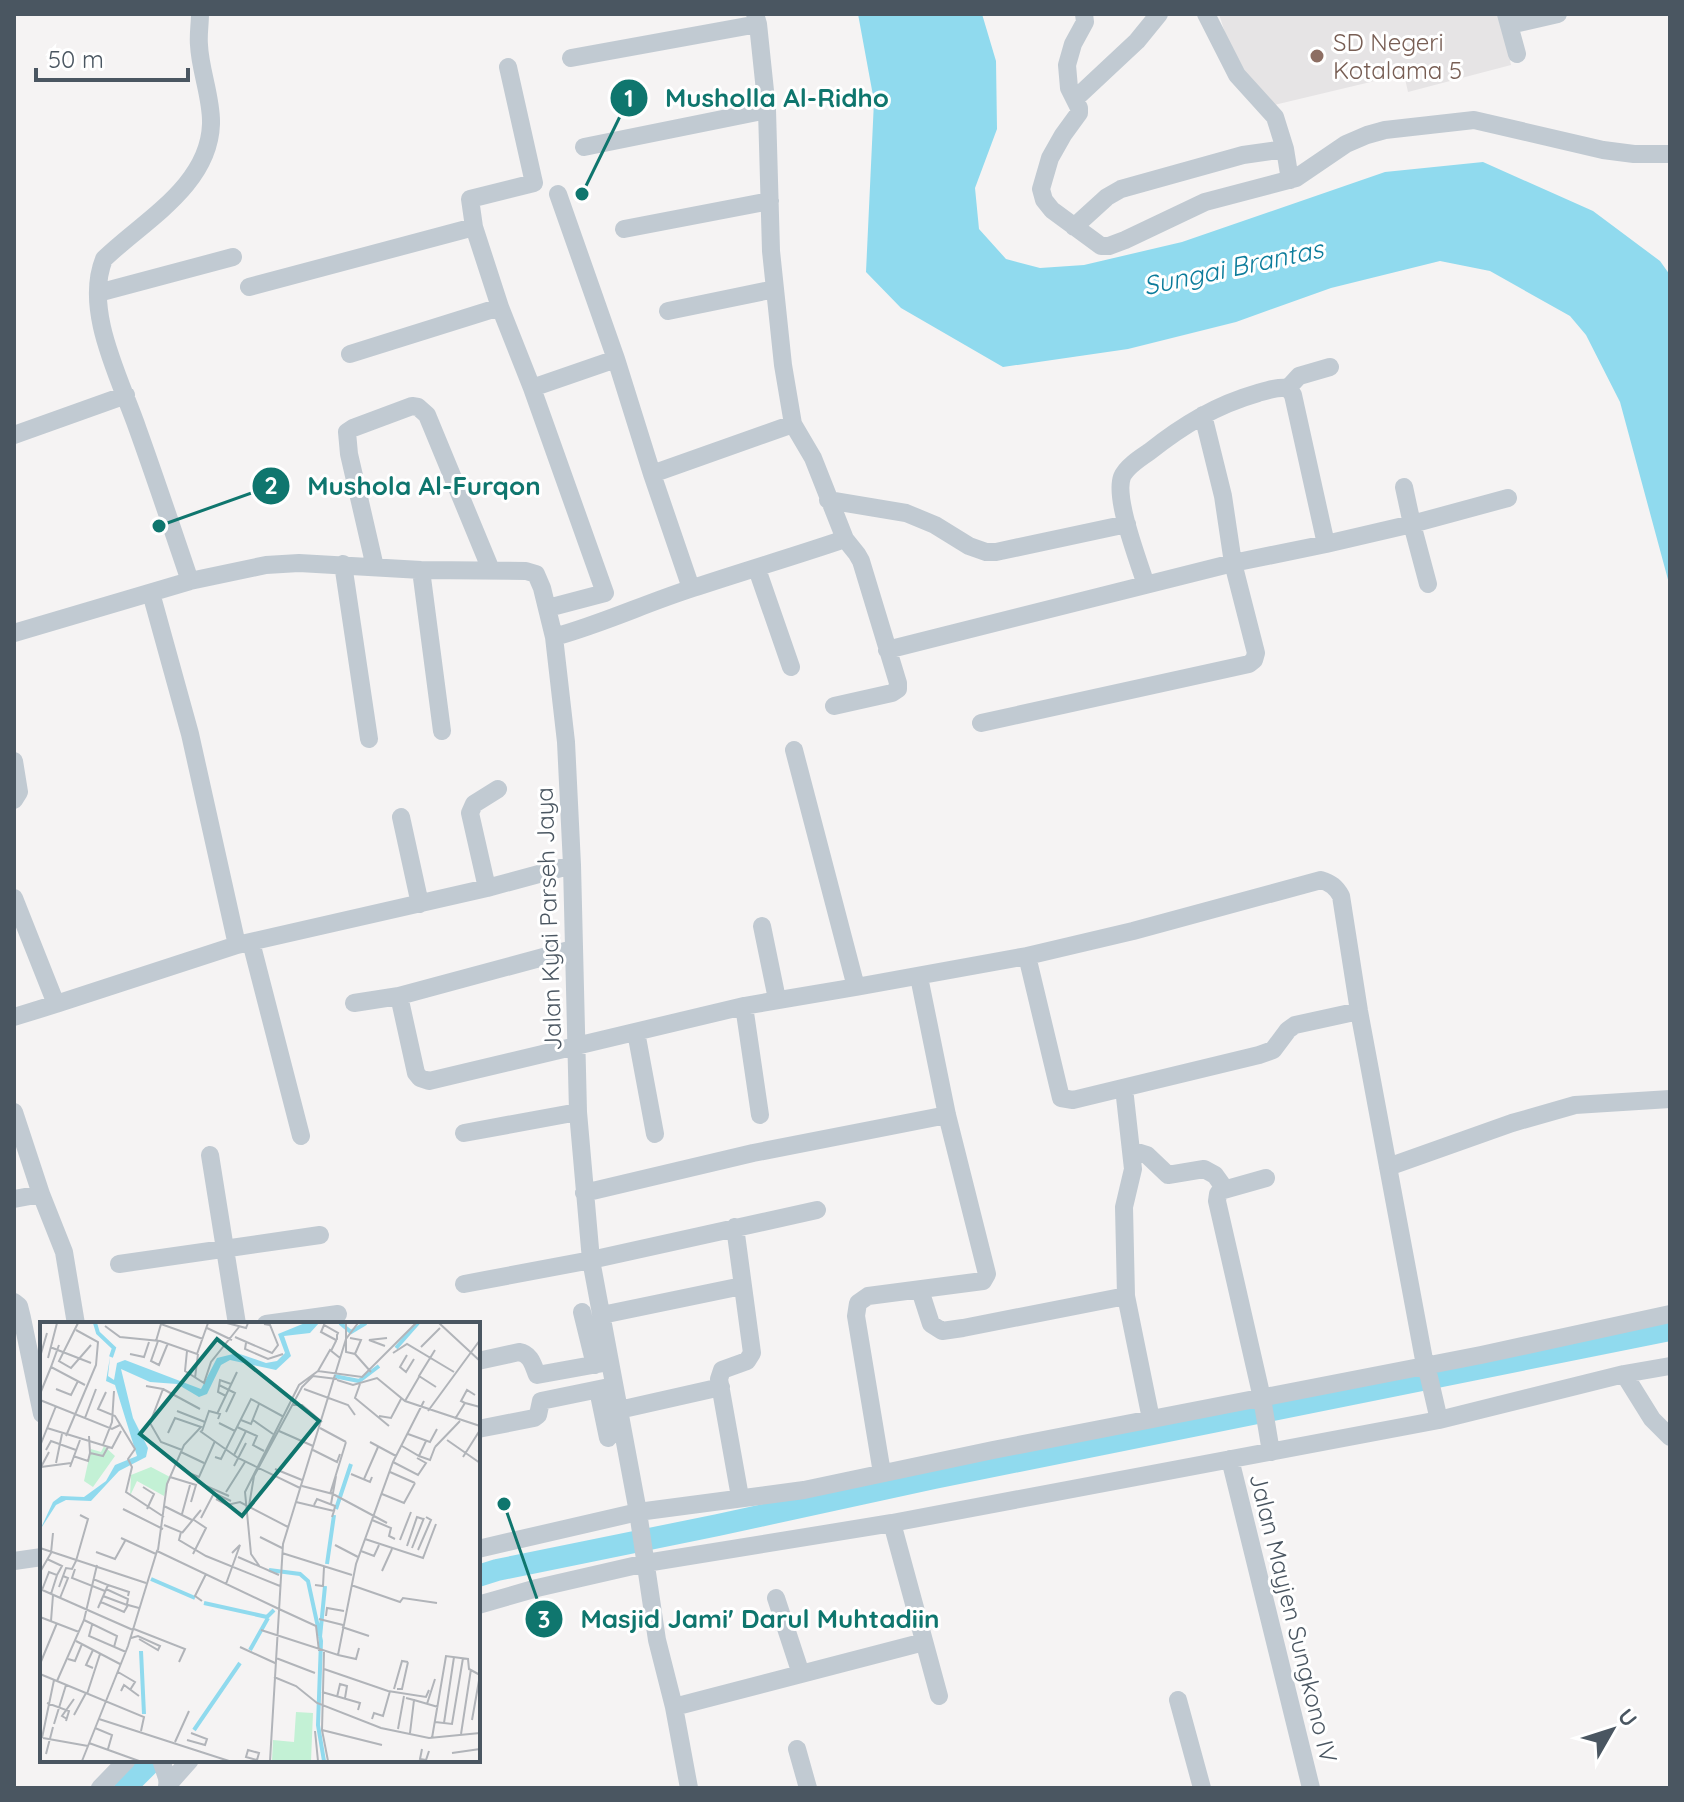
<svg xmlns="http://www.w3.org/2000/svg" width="1684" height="1802" viewBox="0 0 1684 1802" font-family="Quicksand,sans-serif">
<rect width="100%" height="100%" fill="#f5f3f3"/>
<!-- education -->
<path fill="#e6e4e5" d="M1219,14H1500L1511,65L1408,92L1404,74L1270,106L1238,74Z"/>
<!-- water -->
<path fill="#90daee" d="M858,14H982L996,61L997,129L975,188L979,229L1006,259L1040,268L1084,265L1182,242L1385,172L1483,162L1593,211L1660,261L1670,275V587L1620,402L1586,335L1570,316L1490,271L1440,261L1331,288L1236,322L1128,349L1003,367L901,308L866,272L874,101Z"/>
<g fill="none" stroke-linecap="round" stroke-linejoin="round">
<!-- canal -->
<path stroke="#90daee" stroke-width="22" d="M478,1576L497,1570L718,1525L934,1478L1670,1330
M125,1788L153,1760"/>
<!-- minor -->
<path stroke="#c1cad2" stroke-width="18" d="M755,14L758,24L767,110L771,251L783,365L793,424
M1084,14L1085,22L1073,44L1067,65L1069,88L1079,108V113L1063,135L1050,158L1041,189L1044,200L1052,210L1101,246H1109L1125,240L1205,202L1296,178L1346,144L1367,135L1385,130L1474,120L1603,150L1634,154H1670
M1206,14L1237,75L1275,117L1285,149L1290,180
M1506,14L1517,54
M1510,25L1558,14
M571,58L758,24
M1075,99L1137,41L1159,14
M584,147L767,110
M558,194L616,359L652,474L691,588
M474,227L470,199L534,183L508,67
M1074,227L1107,197L1121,189L1243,155L1285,149
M624,229L770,201
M249,287L474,227L500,307L532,388L605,593L548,608
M98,293L233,257
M668,311L775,289
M350,354L500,307
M532,388L616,359
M1288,388L1299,376L1330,367
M14,435L126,395
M652,474L793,424L813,458L845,539
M1404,487L1412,524L1428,584
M828,500L906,513L935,525L969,546L986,552H996L1127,524
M343,564L369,739
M375,567L349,454L347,432L353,428L412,406L418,407L427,415L491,570
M757,569L791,667
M421,570L442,731
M190,581C173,531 156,480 138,430C121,380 83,311 104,259C143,221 209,186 211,124C212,99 200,70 199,45C198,35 200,24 200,14
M1146,585C1139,562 1114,499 1122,477C1126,467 1140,458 1149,452C1183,425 1216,405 1258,393C1268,390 1277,387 1288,388L1293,395L1326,544
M151,593L190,734L237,945
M14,633L190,581L266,565L299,563L421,570L526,571L536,574L542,588L554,637L566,742L572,865L578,1112L591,1260L638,1512L657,1640L674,1707L689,1788
M554,637C602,624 646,603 693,588C744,571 795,556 845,539L857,554L861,561L898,683V689L892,693L834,706
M887,650L1233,563L1326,544L1412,524L1508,498
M981,723L1249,664L1254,660L1256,653L1233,563L1223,496L1203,415
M14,761L19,792L14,800
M401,817L420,904
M487,888L470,813L474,804L498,789
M14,898L56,1004L237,945L487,888L572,865
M762,926L777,999
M251,942L301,1136
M1027,956L1061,1098L1073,1100L1259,1055L1273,1050L1288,1030L1295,1025L1359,1011
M856,987L1027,956L1133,931L1321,880C1331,883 1336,887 1341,896L1359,1011L1425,1365L1429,1377L1439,1420
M399,996L416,1073L420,1078L429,1081L744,1006L856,987L794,750
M354,1003L399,996L573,949
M744,1006L760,1115
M14,1017L56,1004
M636,1032L655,1134
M1124,1088L1133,1169L1124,1207L1126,1296L1151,1419
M14,1112L41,1194L64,1252L76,1324
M464,1133L578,1112
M1131,1150L1147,1155L1168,1175L1204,1169L1215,1175L1225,1189
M210,1155L237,1324
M1388,1167L1512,1123L1575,1105L1670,1099
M1266,1178L1220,1191L1218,1194L1217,1201L1262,1398L1271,1452
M584,1193L753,1153L947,1115
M14,1199L41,1194
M735,1227L752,1353L747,1361L722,1370L719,1379L740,1497
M119,1264L320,1235
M464,1284L591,1260L817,1210
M920,1290L931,1324L942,1331L963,1328L1126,1296
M14,1302L19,1306L22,1318L42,1414
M582,1312L595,1365
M602,1315L742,1286
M266,1324L338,1314
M478,1361L519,1352C531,1354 533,1365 537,1375L609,1362
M1624,1374L1652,1419L1670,1437
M598,1390L608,1438
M619,1410L721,1387
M478,1429L534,1418L538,1415L541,1401L614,1386
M1230,1459L1311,1788
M882,1473L856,1316L858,1303L868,1296L983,1281L987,1274L947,1115L919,977
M892,1523L939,1696
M478,1549L638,1512L804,1490L993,1450L1481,1355L1670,1314
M14,1561L42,1557
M776,1598L801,1674
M478,1605L537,1588L646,1563L892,1523L1439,1420L1624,1374L1670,1366
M1178,1700L1202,1788
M674,1707L924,1642
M797,1749L808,1788
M161,1760L167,1778L168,1788
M167,1786L190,1760
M100,1788L127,1760"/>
</g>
<!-- markers -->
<circle fill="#8d6e63" stroke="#fff" stroke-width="3" cx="1317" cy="56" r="8"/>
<g text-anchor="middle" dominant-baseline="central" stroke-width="6" stroke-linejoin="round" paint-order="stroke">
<!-- education labels -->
<g font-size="24" fill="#785e54" stroke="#fff" text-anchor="start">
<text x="1333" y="42">SD Negeri<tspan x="1333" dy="28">Kotalama 5</tspan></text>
</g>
<!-- street labels -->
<g font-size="24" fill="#4a5661" stroke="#fff">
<text transform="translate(548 919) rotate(-92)">Jalan Kyai Parseh Jaya</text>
<text transform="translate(1294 1618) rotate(76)">Jalan Mayjen Sungkono IV</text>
</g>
<!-- water labels -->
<g font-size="26" font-style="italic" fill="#0c7c9b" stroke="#fff">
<text transform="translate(1233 267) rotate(-12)">Sungai Brantas</text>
</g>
</g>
<!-- overview -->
<g transform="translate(40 1322)">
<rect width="440" height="440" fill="#f5f3f3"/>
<path d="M64,124L75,134L53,165L44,159L51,127L61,130ZM111,145L130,155L124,174L97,159L90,174L91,153ZM256,390L273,391L271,439H232L233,418L254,420Z" fill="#c3f1d5"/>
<path d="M265,1H279L270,11L244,14L251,34L236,48L190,38L181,43L167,72L159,75L137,62L110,60L81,47L93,96L108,126L106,135L79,149L51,179L26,178L16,183L0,208L13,180L21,174L44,175L66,159L75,143L97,134L75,63L66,59L70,35L68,54L74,58L77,41L85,38L161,67L177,36L197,31L226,41L237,39L245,31L238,12Z" fill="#90daee"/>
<path fill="none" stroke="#90daee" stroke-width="4" d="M55,1L58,11L74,26L71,35M300,1L311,10L326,1M356,26L378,1M294,54L319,59L339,44M296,187L311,142M287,242L294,193M229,248L260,252L268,259L281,319L278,403L284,439M111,257L155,276M164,281L227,295L234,288M280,315L285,264M210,328L228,296M101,329L104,392M154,408L200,341"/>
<path fill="none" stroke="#b1b4b9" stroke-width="2" d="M38,1L19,39L31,46L51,23M187,1L206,6L208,1M306,1V30L315,32L331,50M399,1L440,39M65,4L80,15L120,19L157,32L168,1M167,6L192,18M195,15L232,31L238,23L230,3L224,2M310,16L321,18L315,32M116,19L121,2L163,17M118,19L111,39L119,43L128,21M206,21L205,27L228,37L243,32M19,23L11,45L45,63M345,24L329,18L347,16M10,25L51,41M381,25L400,6M395,28L379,54L396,65M147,29L145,49L164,61L171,40L199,5M291,29L296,19V18L297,17V13L298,11L284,3L281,10L296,18M353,31L367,22L414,50M90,32L104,35L109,20M367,33L360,45L366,50L374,37M0,35L7,11M8,36L17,1M278,49L290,28L300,36M155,56L158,32M297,58L313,63L337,56L365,79L440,104M320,62L315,76L349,104M179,63L195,71L186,90M106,64L123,67L110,101L121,120L142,128M16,67L31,73L38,59M123,67L160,87M264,67L308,83L315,93M66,70L58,87L75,94L95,127L88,137L92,145L86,170L124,195M0,72L11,45M186,74L178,70L180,58L191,62M0,78L72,107L80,103M365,79L379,55M425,81L421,79L427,68L435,73M252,83H262L282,100M137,89L165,100M388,89L440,18M177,92L197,50M339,94L351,96L361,77M45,96L56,67M415,97L425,81L440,85M201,98L211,102L219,82M213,98L233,112M197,105L217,114L213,123L224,129M7,106L72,126L81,109M280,106L306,120M160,109L198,136L260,166M162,109L169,89L180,92L178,97M195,109L211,77L244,95M239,109L273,124M368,112L390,120L397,107M26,114L56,43L58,20L36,8M49,114L50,131L63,134L68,125M407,118L440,141M330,120L356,134M63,123L72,100L74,69M0,124L16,84M362,124L379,134L386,119M395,125L420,99M6,128L11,119L36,128M273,128L297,140L300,132M9,130L1,145L31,141M141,130L164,141M194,133L206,109M33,134L48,139L50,131M379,134L390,138L395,125M175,135L181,137L195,109L179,101M423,135L440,108M353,140L378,153L386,141L377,136M16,141L22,112M194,144L206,121M30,145L40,118M235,147L262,158M350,150L375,161M149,151L159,155L175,119M311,152L330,160L332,155M130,155L156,163L151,180M324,157L338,125M157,160L189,174M262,164L293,172L347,201M103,165L114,172L107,187M186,170L205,140M290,172L306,120M342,172L364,181L375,161M176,177L187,183L200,180L248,205M256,180L294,189L292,195M291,182L296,154M274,183L277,177L295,184L294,189M124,184L152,198M209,184L214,154L262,65L273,54L297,57M83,187L123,207M142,192L150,163M161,196L174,171L191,179M332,198L351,206L349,214L355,217M124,203L141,210L139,218L166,234L240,264M142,211L161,188M220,215L242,226M81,216L116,232M325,217L383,236L396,202M360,218L371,190M295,223L318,235M367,224L377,195L383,197M0,226L106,261M372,226L384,196M118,228L127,162L144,123L161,105L135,96L128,111M378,228L391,198L386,195M321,229L334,234L339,223M56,230L75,237L85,219M242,231L312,253M153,232L166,206L154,198M198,235L239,253M7,237L22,244L17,253M220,245L211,232L205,170L259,63L278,49L322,55L376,1M35,247L32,256L65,269M342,249L352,227M0,250L11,231L13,211M53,257L68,263L58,286M186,262L200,223L192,231M68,263L89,270L88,274M275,263L283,264L284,245M311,263L360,280L363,276L397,281M19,265L26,246L32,247L36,239L48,197L40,193M0,267L93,308M66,267L88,277L87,282M2,268L9,250L17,253L11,272M63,274L87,283M20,276L28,256L23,254M162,279L155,274L166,252M61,280L84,290L88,283L99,286M239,287L276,304L279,329M286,294L287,286L304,289M0,295L39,310M279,297L303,303M44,298L77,314L74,325M11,299L13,273M52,303L49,314L86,330M302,305L329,314M94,307L145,327L139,340M221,308L298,333L316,242L353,140L384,79M91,316L98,314L120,324L118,328L99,317M36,319L80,342M200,325L235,341M53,328L46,343L53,346M284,330L282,408L288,439M298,333L316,337L319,326M236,336L275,351M28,337L35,339L42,322M0,342L17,301M284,347L348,369L386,375L389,368M78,350L95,360L90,368M0,352L104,395L101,409M234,355L256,364L277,381L341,406L389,416L440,411M17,359L44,298L57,243M354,367L362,339L368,340M357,367H362L368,340M81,369L84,363L99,374M282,370L320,381L318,388M47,372L60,332M297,375L300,362L307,364L305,376M366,376L374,378L370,411M374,378L398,385M7,381L29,389L26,399M387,382L395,357M34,393L46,371M27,397L22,394L34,377M59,397L189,439M332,397L334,391L343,394L350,369M432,398L440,353M395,400L412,402L423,336M404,401L414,335M14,402L26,363M55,406L72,413L68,427M358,407L364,374M282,408L342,423M275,409L278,439M421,412L431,347M2,416L14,358M3,416L48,424M392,416L406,334L428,337L429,347L440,353M147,418L165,423L167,417L151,411M135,420L149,389M49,421L99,439M382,427L380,437L386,438L389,429M412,431L440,427M6,432L13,405M217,438L219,431L208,428L206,435L217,438L218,439M42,439L88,324L117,229L239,287M230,439L243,222L306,17L318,1"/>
<path fill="#0f766e" fill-opacity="0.15" stroke="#0f766e" stroke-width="4" d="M177,17L279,99L202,194L100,112Z"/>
<rect width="440" height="440" fill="none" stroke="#4a5661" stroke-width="4"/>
</g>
<!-- callouts -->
<path fill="none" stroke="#0f766e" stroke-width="3" d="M582 194L629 98M159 526L271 486M504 1504L544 1619"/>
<g fill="#0f766e" stroke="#fff" stroke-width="3">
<circle cx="582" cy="194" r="8"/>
<circle cx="159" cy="526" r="8"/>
<circle cx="504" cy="1504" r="8"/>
<circle cx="629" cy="98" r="20"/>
<circle cx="271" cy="486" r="20"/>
<circle cx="544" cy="1619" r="20"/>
</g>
<g font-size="24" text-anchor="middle" font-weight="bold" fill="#fff">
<text x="629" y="107">1</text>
<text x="271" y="494">2</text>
<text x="544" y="1628">3</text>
</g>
<g font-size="26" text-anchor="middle" font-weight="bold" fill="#0f766e" stroke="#fff" stroke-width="6" stroke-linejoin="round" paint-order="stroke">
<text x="777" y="107">Musholla Al-Ridho</text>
<text x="424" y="495">Mushola Al-Furqon</text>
<text x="760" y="1628">Masjid Jami' Darul Muhtadiin</text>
</g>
<!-- border -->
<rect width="1684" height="1802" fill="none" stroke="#4a5661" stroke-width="32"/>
<!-- north arrow -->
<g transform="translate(1612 1730) rotate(51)" stroke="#ffffff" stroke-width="6" paint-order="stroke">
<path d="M0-6L14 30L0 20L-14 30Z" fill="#4a5661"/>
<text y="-12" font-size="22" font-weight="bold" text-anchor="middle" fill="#4a5661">U</text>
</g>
<!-- scale -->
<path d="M36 68v12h152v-12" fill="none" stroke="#4a5661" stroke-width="4"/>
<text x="48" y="68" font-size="24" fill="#4a5661" stroke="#ffffff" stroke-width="6" paint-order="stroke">50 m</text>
</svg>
